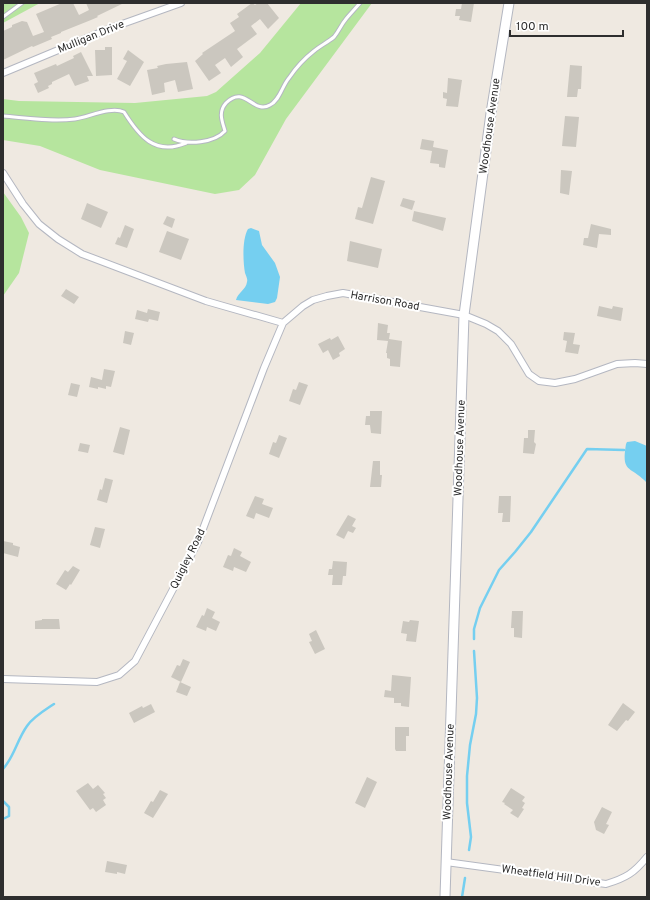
<svg xmlns="http://www.w3.org/2000/svg" width="650" height="900" viewBox="0 0 650 900" font-family="Overpass,sans-serif">
<rect width="100%" height="100%" fill="#efe9e1"/>
<!-- green -->
<path fill="#b6e59e" d="M3,3H40L3,23Z
M301,3H372L286,119L255,175L239,190L215,194L100,170L40,146L3,140V99L19,101L135,103L207,96L216,92L260,53Z
M3,192L21,217L29,233L19,273L3,296Z"/>
<!-- water -->
<path fill="#75cff0" d="M251,228L259,231L262,245L275,263L280,277L277,298L275,302L268,304L236,300C238,292 246,290 247,282C248,279 246,276 245,273C243,262 242,239 248,229Z
M635,441L647,446V483C630,465 621,474 626,444L627,442Z"/>
<g fill="none" stroke-linecap="round" stroke-linejoin="round">
<!-- stream -->
<path stroke="#75cff0" stroke-width="2.5" d="M474,639V629L480,608L499,570L515,552L531,532L587,449L624,450
M3,769C14,757 17,740 27,726C33,717 45,710 54,704
M3,801L9,807V816L3,819
M469,850L471,837L467,803V776L470,745L476,714L477,698L474,651
M462,897L465,878"/>
</g>
<!-- building -->
<path fill="#cbc7bf" d="M62,3H73L79,15L89,10L86,3H124L97,16L98,17L91,20L61,32V33L51,37L52,39L33,47L32,46L3,60V31L12,27V25L22,21L27,22L33,36L44,32L36,14Z
M252,3L255,5L258,3H267L279,18L268,29L260,19L251,26L257,34L237,49L243,57L231,67L225,58L215,65L221,73L209,81L195,61L203,54L202,53L235,31L230,23L239,17L237,14Z
M462,3H474L471,22L459,20L460,16H455L456,9H461Z
M105,47H112V75L96,76L95,50H105Z
M128,50L144,62L130,86L117,79L127,61L123,59Z
M81,52L93,76H87L89,81L75,86L69,74L52,82V84L48,86L49,88L38,93L34,84L38,82L34,73L56,64L57,66L74,58L73,56Z
M187,62L193,89L178,92L175,80L164,83L165,92L152,95L147,70L158,68L157,66L166,64Z
M570,65L582,66L581,89H578L577,97H567Z
M448,78L462,80L458,107L446,106L447,99L443,98V92L447,93Z
M565,116L579,117L576,147L562,146Z
M422,139L434,141L433,147L448,150L445,168L439,167V164L430,163L432,151L420,149Z
M561,170L572,171L569,195L560,193Z
M371,177L385,181L373,224L355,219L358,207L362,208Z
M403,198L415,201L412,210L400,206Z
M87,203L108,212L101,228L81,219Z
M414,211L446,218L443,231L412,221Z
M167,216L175,219L172,228L163,224Z
M591,224L611,229V235L599,234L597,248L583,245L584,238H588Z
M125,225L134,229L127,248L115,244L118,237L120,238Z
M167,231L189,239L181,260L159,252Z
M350,241L382,249L378,268L347,261Z
M66,289L79,297L74,304L61,296Z
M599,306L612,309L613,306L623,308L621,321L597,316Z
M148,309L160,312L158,321L149,319L148,322L135,319L137,310L147,313Z
M378,323L388,325L387,333H390L389,339L402,341L400,367L390,366V359L387,358V353H386L388,341L377,340Z
M125,331L134,333L131,345L123,343Z
M564,332L575,333L573,344L580,345L578,354L565,352L567,341L563,340Z
M338,336L345,349L339,353L340,356L333,360L328,350L323,353L318,344L330,338L331,340Z
M104,369L115,371L111,387L106,386V389L98,387V389L89,387L91,377L102,380Z
M299,382L308,385L300,405L289,401L293,389L296,390Z
M71,383L80,385L77,397L68,395Z
M370,411H382L381,434L371,433L370,425H365L366,416H370Z
M120,427L130,430L124,455L113,452Z
M528,430H535L534,442L536,444L534,454L523,453L524,438H528Z
M279,435L287,438L279,458L269,454L273,442L276,443Z
M80,443L90,445L88,453L78,451Z
M373,461H380V475H382L381,487H370Z
M105,478L113,480L107,503L97,500L100,489L102,490Z
M255,496L264,499L262,504L273,508L269,518L256,513L254,519L246,516Z
M499,496H511L510,522H502L503,513H498Z
M348,515L356,519L352,526L356,528L353,533L348,531L344,539L336,535Z
M95,527L105,529L100,548L90,545Z
M3,541L13,543V545L20,547L18,557L3,553Z
M234,548L242,552L240,556L251,562L246,572L234,567L233,571L223,567L228,555L231,556Z
M333,561L347,562L346,576H343L342,585H332L333,575H328L329,569H332Z
M73,566L80,570L71,585L70,584L66,590L56,584L65,570L68,572Z
M207,608L215,612L212,618L220,622L216,631L207,627L206,631L196,627L202,615L204,616Z
M512,611H523L522,638L514,637V628H511Z
M42,619H59L60,629H35V621L42,620Z
M410,620L419,621L416,642L406,641L407,634L401,633L403,621L409,622Z
M316,630L325,649L315,654L309,642L312,641L309,634Z
M183,659L190,662L181,682L171,677L177,665L180,666Z
M392,675L411,677L409,707L401,706V703H394V698L384,697L385,690L391,691Z
M180,682L191,687L187,696L176,692Z
M623,703L635,712L628,721L626,720L617,731L608,725Z
M151,704L155,712L134,723L129,713L142,706L143,708Z
M395,727H409V736H406V751H396L395,749Z
M367,777L377,782L365,808L355,803Z
M88,783L93,789L98,785L105,793L103,794L106,798L103,800L106,805L96,812L93,808L90,810L76,791Z
M511,788L525,797L522,801L525,803L522,808L524,809L518,818L510,813L513,810L504,804L505,803L502,802Z
M160,790L168,794L153,818L144,813L151,801L153,802Z
M602,807L612,812L606,824L609,825L604,834L596,830L594,822Z
M107,861L127,865L125,874L117,872V874L105,872Z"/>
<g fill="none" stroke-linecap="round" stroke-linejoin="round">
<!-- lane casing -->
<g stroke="#b4b7c1" stroke-width="5">
<path id="lane" d="M3,17L22,3
M3,116C27,118 52,122 75,119C89,117 111,106 124,112C139,136 155,156 186,143
M174,139C188,145 214,143 225,131C222,121 218,112 226,103C245,84 253,115 270,105C280,100 282,86 289,78C295,69 305,58 314,51C320,46 328,42 334,37C339,31 341,25 346,19C350,14 355,9 360,3"/>
</g>
<!-- street casing -->
<g stroke="#b4b7c1" stroke-width="8">
<path id="street" d="M3,73L111,28L181,3
M3,173L23,204L39,224L58,239L82,254L206,301L283,323
M3,679L97,682L119,675L135,661L198,542L264,368L283,323L303,306L313,300L327,296L343,293L464,315L486,324L498,331L511,344L529,374L539,381L555,383L575,379L617,364L635,363L647,364
M446,862L606,884C626,878 634,873 647,857"/>
</g>
<!-- secondary casing -->
<g stroke="#b4b7c1" stroke-width="11">
<path id="secondary" d="M445,897L464,315L491,113L509,3"/>
</g>
<!-- lane -->
<use href="#lane" stroke="#fff" stroke-width="3"/>
<!-- street -->
<use href="#street" stroke="#fff" stroke-width="6"/>
<!-- secondary -->
<use href="#secondary" stroke="#fff" stroke-width="9"/>
</g>
<g text-anchor="middle" dominant-baseline="central" stroke-width="4" stroke-linejoin="round" paint-order="stroke">
<!-- street labels -->
<g font-size="11" fill="#2e2e2e" stroke="#fff">
<text transform="translate(91 37) rotate(-22)">Mulligan Drive</text>
<text transform="translate(490 126) rotate(-82)">Woodhouse Avenue</text>
<text transform="translate(385 301) rotate(10)">Harrison Road</text>
<text transform="translate(460 448) rotate(-88)">Woodhouse Avenue</text>
<text transform="translate(188 559) rotate(-64)">Quigley Road</text>
<text transform="translate(449 772) rotate(-88)">Woodhouse Avenue</text>
<text transform="translate(551 876) rotate(8)">Wheatfield Hill Drive</text>
</g>
</g>
<!-- border -->
<rect width="650" height="900" fill="none" stroke="#2e2e2e" stroke-width="8"/>
<!-- scale -->
<path d="M510 30v6h113v-6" fill="none" stroke="#2e2e2e" stroke-width="2"/>
<text x="516" y="30" font-size="12" fill="#2e2e2e" stroke="#ffffff" stroke-width="3" paint-order="stroke">100 m</text>
</svg>
